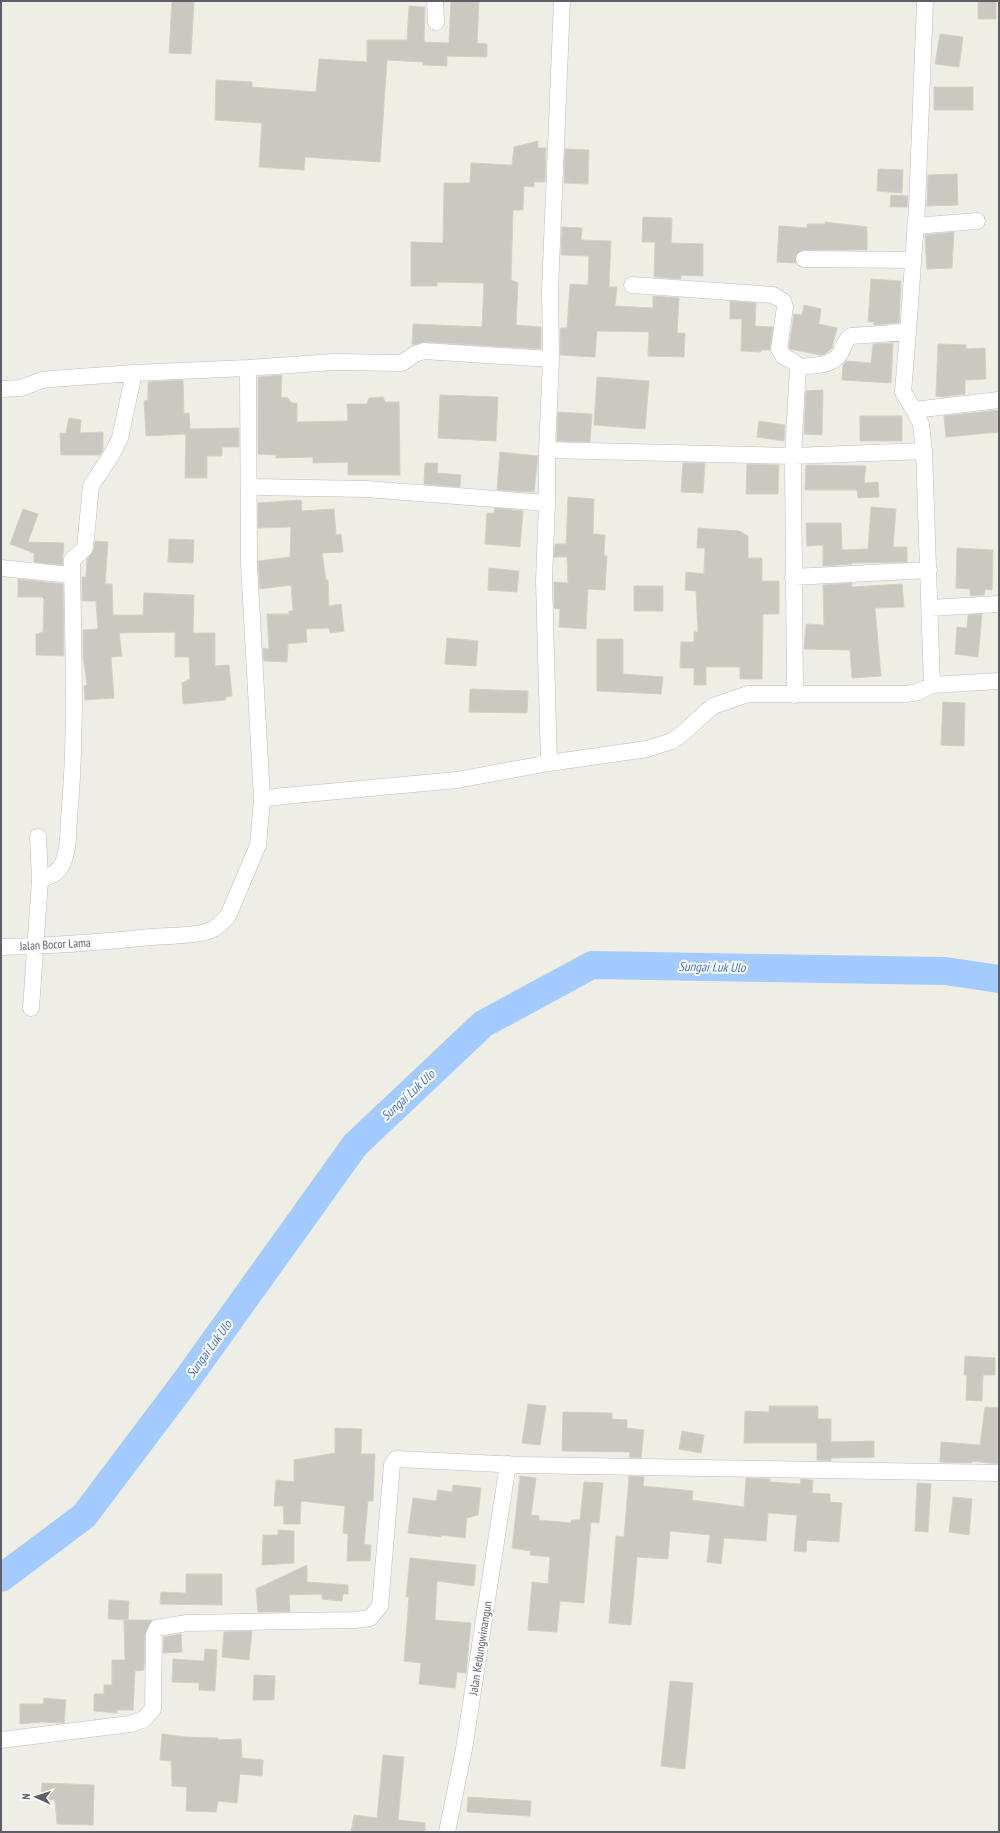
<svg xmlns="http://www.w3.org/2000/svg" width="1000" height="1833" viewBox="0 0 1000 1833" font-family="'PT Sans Narrow',sans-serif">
<rect width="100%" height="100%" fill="#efeee4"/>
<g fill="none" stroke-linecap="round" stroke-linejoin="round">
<!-- river -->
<path stroke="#a4cbff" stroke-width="28" d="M1,1578L84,1516L185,1382L355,1145L483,1024L592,965L945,971L999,979"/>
</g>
<!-- building -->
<path fill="#cac8c1" stroke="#d4d1c2" d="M172,1H194L191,54L169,53Z
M451,1H479L477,43L487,44V57L447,56V66L423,65V62L387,60L380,162L305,157L304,170L259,167L262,123L215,120L216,80L252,82V87L316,92L319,59L367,62V40H407L409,6L425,7L424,42L449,43Z
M978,1H996V19H978Z
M940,34L963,37L959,67L935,64Z
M934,87H973V110H934Z
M538,141V148H546L545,182H534V187L524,186L523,210H513L511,280L518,283L516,325L541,327V349L425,342L412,345L413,324L482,327L484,283L437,282V286H411V242L443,243L444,183H470L471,163L512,165L514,147Z
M565,149L589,150L588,184L564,183Z
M878,169L903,170L902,193L877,191Z
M957,174L958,205L927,206L928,175Z
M891,195L908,196L907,207H890Z
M643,217L672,218L671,243L703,244V276L681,275V279L654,277L655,242H642Z
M825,222L867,227V250H804L796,255V263L777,262L779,226L807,228V224H825Z
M562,227L582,228L581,240L611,241L609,287H617L615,306L653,308V296L679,298L677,333H685L684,357L648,356L649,332L597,331L595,357L560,355V329L561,328H567L570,284L588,285L589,256L561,255Z
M954,232L952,268L927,269L925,235Z
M871,279L901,281L899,323L874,325V322H868Z
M730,301L756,303L755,326L773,327L770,350H761V352L741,351L742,319H730Z
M804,305L821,309L819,324L837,328L832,348L825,354L820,355L790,349L789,347L794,314L802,315Z
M893,343L891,383L842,380L843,365L846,361L871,363L873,344Z
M938,344L966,345V349L985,348L986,379L965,380V394L942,397L936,396Z
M282,375L281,397L288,398L292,403H297V422L348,421L347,404H367L369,398L383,397L385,402H399L400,475H348V462L313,463V457L276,458V455L258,454V377Z
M597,377L649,381L645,429L594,425Z
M183,380L184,414L189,413L190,429L239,428V447H222V456H207V478H185L186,434L146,436L144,401L148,400V382Z
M823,390L822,435L804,434L806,391Z
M440,395L498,397L496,441L438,438Z
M999,410V432L946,437L944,416Z
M558,412L592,414L590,442L557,441Z
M860,416H902V441H860Z
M69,418L81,420L80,433L103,432V450L100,455H61L60,433H66Z
M759,421L785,425L784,441L757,437Z
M500,452L538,456L534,492L497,490Z
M425,463H438L437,473L461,475L460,487L424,484Z
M683,463H705L703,493L681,492Z
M747,464L779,465L778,494H746Z
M806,465L866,466L864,483L878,482L879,497L858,498L857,490H805Z
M568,497L594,499L593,534L605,535L604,556H607L605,590L588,589L586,629L559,627L560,609L554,608V582L568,583L567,557H554L555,544H566Z
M301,500L302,511L334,509L336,535L341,534L343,552L322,553L326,580H328L329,606L341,604L344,631L330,633L329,628L306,629L307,642L288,644L287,662L264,661L263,648L269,649L267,614H289V611H293L291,585L260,589L258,561L290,557L291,527L258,528V503Z
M871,507L896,509L893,547H907V562L852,563V564L823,566V545L807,546L806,523H841L842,550L868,549Z
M495,508L523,511L520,547L485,544L487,513H494Z
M23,509L38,514L28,542L64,543L62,565L34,562V553L10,544Z
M698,528L739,531L748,536V558H762V581H779V614H763L762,679H740V667H706V685H694V668H680L681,642H694V632H698L696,591L685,590L686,572L704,574L705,548H697Z
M169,539L194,540L193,563L168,562Z
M95,541L108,542L105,584H112L113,615H143L144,593L194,595L193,633H215V666L229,665L232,696L226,697V700L183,704L182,683L190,679L189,657H175V632L119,633L122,656L111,657L114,698L85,700L84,686L87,685L83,656V630L98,629L96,601H82V577H86L87,559L94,549Z
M957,548L993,550L992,590L985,589L984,595L970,596V589L956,588Z
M489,568L519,571L517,592L488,590Z
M18,579L63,584L64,656L36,655V634L43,632L44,599L42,597H18Z
M852,583V587L902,584L904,607L875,608L881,676L852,678L850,650L804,649L806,624L824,625L823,585Z
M634,586H663V611H634Z
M982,614L978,657L955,654L957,627L967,628L968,615Z
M447,638L478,641L476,666L445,664Z
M597,639H623V674L663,677L661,694L597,691Z
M470,689L528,691L527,713L469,712Z
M943,702L965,703L964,746L941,745Z
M965,1356L995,1358V1375H983L982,1401L966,1400L967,1375H964Z
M528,1404L546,1406L540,1445L522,1443Z
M769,1406H818V1419H831V1442L874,1441V1457L831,1458V1461L817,1460V1443H744L745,1411L769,1412Z
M985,1407L999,1408V1464L972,1461V1463L940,1462L941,1442L980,1445Z
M563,1412L612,1413V1419L627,1420V1428L644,1430L641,1458L629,1457L630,1452L562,1451Z
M335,1428L362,1429L361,1454H375L373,1501H368L364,1544L371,1545L370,1561H347L348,1534L343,1533L345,1506L301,1501L300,1524H284L283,1506H274L276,1480L294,1482V1460L335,1453Z
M682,1431L704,1435L701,1453L679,1449Z
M520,1476L536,1478L531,1515L539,1516V1520L571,1523V1520H580L584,1482L603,1483L599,1523L591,1522L584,1603L560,1601L557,1632L528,1630L532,1582L548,1584L550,1557L530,1555L531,1551L512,1548Z
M629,1476L644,1477L643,1486L693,1491L692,1500L744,1507L746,1478L770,1479V1482L800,1484L801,1479L813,1480L812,1493L830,1494V1502L842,1503L839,1542L807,1540L806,1552L794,1551L797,1515L768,1513L766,1541L724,1538L721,1564L707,1562L710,1535L670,1531L668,1559L637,1557L631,1625L609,1623L616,1536L624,1537Z
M917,1483L931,1484L928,1532L915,1531Z
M453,1485L481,1488L478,1515L467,1518L465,1538L441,1535V1537L408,1533L413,1498L436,1501L438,1490L452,1492Z
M953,1497L972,1499L969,1535L949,1532Z
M278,1530L294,1531V1563L262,1565L263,1535H278Z
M410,1558L476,1565L474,1586L437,1581L435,1620L471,1623L466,1673L457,1672L455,1688L419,1684L421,1663L404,1661L409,1597H406Z
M307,1565V1582L348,1585V1594H343L342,1601L322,1599V1594L289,1595L290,1612H258L256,1589Z
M186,1574H222V1605L160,1604L161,1592L186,1593Z
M109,1600L129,1601L128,1620L108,1619Z
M124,1620H152L145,1635L144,1670L135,1671L133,1710H117V1713L94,1711V1694H104V1685H112V1660H125Z
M252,1631L249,1660L222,1657L224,1632Z
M181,1634L182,1652L163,1653L164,1637Z
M205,1649L217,1650L215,1691L199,1690V1683L172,1682L173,1659L204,1661Z
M254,1675L275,1676L274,1700H253Z
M670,1681L693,1683L685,1769L661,1766Z
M44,1698L66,1700L64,1723L41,1722L20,1724V1704H43Z
M162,1734L186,1737L218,1738V1740L241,1739L242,1758L263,1760L262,1776L240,1774L237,1803L218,1801L216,1812L186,1811L187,1787L172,1786L171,1761L160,1760Z
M383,1755L404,1757L398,1820L425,1823V1832H351L354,1815L377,1818Z
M42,1783L94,1785L93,1825L57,1824L55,1800L41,1799Z
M468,1797L531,1801L530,1816L467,1812Z"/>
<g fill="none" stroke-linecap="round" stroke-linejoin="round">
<!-- minor casing -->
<g stroke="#bcbdc3" stroke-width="17">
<path id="minor" d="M435,1L436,22
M915,226L977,221
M804,259L913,260
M632,285L773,295L783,301L785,307L779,349L783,356L794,362L798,367L793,456L795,695
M908,332L917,207L925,1
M798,367C814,365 833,367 841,352C844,346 845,340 851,336L908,332L903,392L914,410
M248,368L249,564L262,799
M1,389L21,388L42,380L51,379L134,373L248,368L334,362L402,363L415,354L424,351L551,359
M547,450L793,456L924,451
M249,487L366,489L547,503
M1,568L72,575
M793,577L929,570
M930,608L999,604
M932,685L924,451L921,424L914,410L999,400
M549,763L544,581L547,503V450L551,359L550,290L562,1
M40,880C47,877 55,875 60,868C69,855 68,833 69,818C77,732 73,646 72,560L85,548L91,486L112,454L120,438L134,373
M1,947C51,946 101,942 151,937C169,935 191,937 209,931C217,928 222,923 228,916L258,845L262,799L284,796L457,780L549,763L647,749L672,741L683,733L713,706L748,694H906L918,692L932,685L999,681
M31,1008L40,880L38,837
M1,1740L130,1724L143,1720L153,1709L154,1635L157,1628L187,1623L355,1620L370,1618L380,1606L392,1465L396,1459L522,1465L999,1473
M447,1832L464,1749L508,1464"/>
</g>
<!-- minor -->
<use href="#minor" stroke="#fff" stroke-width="16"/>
</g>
<g text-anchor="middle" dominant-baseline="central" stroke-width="4" stroke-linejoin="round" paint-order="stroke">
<!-- street labels -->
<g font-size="12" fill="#5c5f65" stroke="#fff">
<text transform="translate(55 944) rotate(-3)">Jalan Bocor Lama</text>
<text transform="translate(480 1648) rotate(-81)">Jalan Kedungwinangun</text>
</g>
<!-- water labels -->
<g font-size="13" font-style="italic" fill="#4271c7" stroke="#fff">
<text transform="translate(712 967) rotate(1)">Sungai Luk Ulo</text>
<text transform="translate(408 1095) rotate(-43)">Sungai Luk Ulo</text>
<text transform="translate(209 1349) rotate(-54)">Sungai Luk Ulo</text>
</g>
</g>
<!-- border -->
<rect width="1000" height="1833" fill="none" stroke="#5c5f65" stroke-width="4"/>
<!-- north arrow -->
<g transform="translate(36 1797) rotate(273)" stroke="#ffffff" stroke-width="3" paint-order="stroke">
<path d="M0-3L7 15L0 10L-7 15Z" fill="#5c5f65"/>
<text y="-6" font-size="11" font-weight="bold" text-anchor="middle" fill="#5c5f65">N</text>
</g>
</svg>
